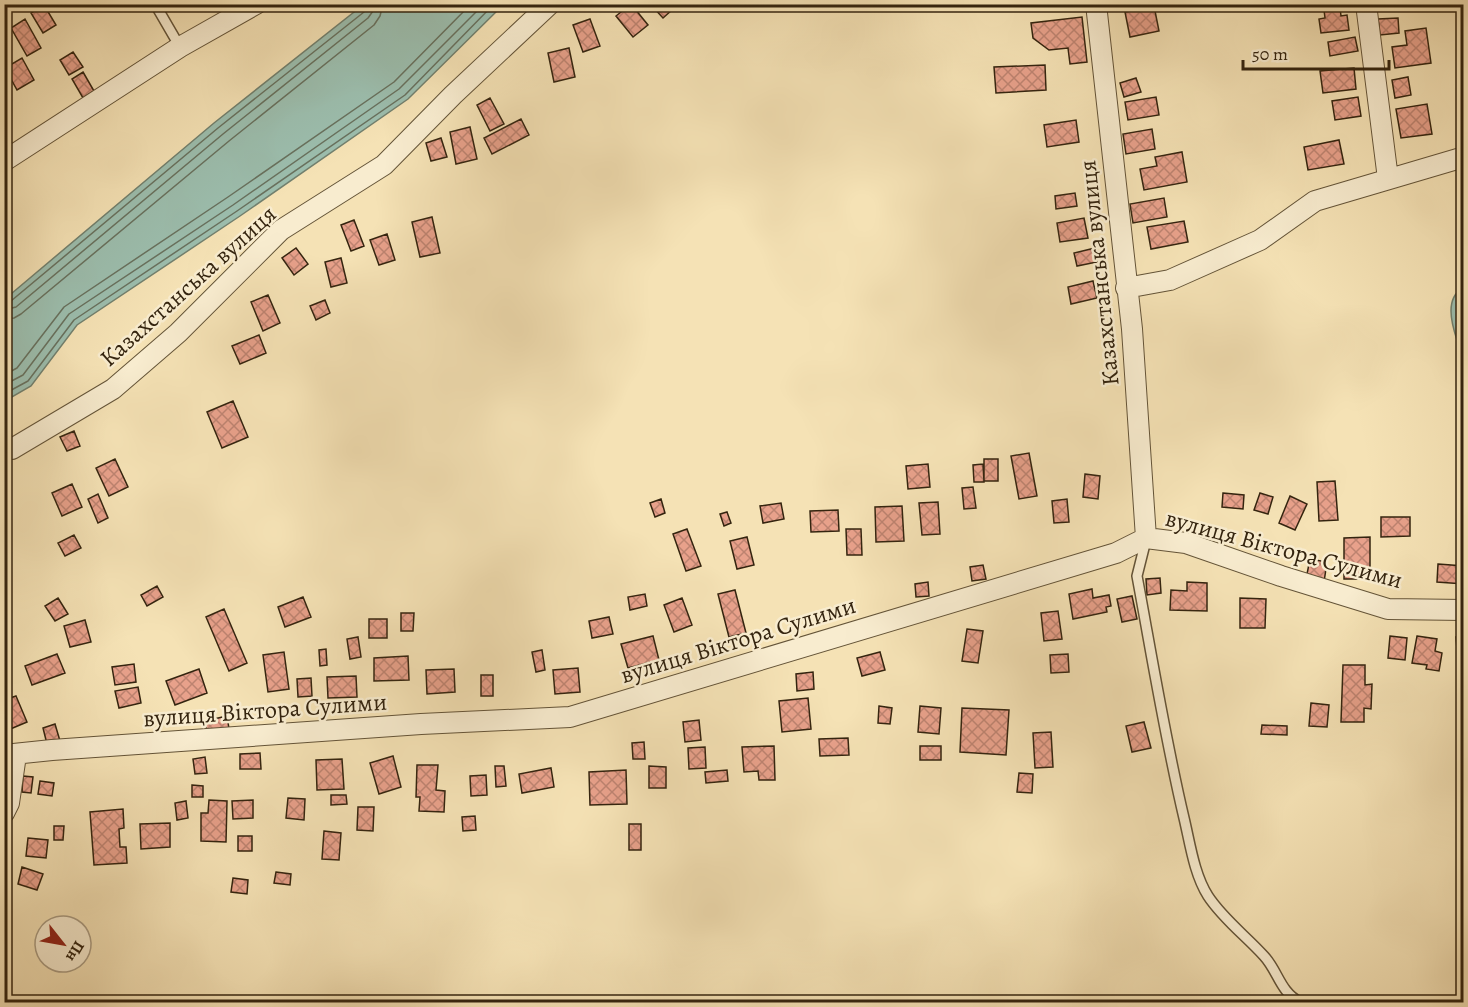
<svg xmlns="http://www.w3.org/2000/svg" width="1468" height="1007" viewBox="0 0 1468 1007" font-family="Alegreya,serif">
<defs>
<pattern id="building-cross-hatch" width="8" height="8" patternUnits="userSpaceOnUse" patternTransform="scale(1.5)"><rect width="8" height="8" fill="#e8a18b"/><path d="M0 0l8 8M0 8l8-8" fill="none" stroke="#bd8370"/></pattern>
</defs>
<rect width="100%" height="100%" fill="#f5e2b5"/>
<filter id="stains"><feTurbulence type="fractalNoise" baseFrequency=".00333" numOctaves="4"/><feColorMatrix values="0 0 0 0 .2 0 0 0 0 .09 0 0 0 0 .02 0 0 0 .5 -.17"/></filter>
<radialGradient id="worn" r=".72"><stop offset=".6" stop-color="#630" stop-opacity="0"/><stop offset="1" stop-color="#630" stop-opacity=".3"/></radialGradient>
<!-- water -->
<path fill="#9cbeae" stroke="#72806e" stroke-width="1.5" d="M363,5H503L408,99L240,216L77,325L31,386L5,401V299L214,123Z
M1463,288H1464L1463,343L1457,340C1451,322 1445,298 1463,288Z"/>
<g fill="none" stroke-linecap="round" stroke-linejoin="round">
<!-- shore -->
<path stroke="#68715e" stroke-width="1.5" d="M4,303L11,301L218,128L364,12L366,4
M4,310L16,307L223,134L368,18L373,11L374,4
M4,319L14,318L21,314L229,141L374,25L380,16L383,4
M4,375L17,368L64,307L228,197L394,82L471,4
M4,385L23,375L69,314L233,205L399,89L484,4
M4,394L28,381L74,320L237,211L405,95L494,4"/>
</g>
<!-- building -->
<path fill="url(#building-cross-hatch)" stroke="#34240f" stroke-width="1.5" d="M631,4L648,25L633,37L616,16Z
M667,4L672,10L663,18L651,5Z
M1384,4H1414V5L1385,11Z
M44,5L56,25L43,33L31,13Z
M1154,6L1159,31L1130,37L1125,12Z
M1340,8L1341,16L1347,15L1349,30L1321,33L1319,19L1325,18L1324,10Z
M1082,17L1087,62L1070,64L1068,48L1049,50L1033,38L1031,23Z
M1398,18L1399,33L1380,35L1378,19Z
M25,19L41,48L27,56L11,28Z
M590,19L600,46L583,52L573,25Z
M1426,28L1431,63L1395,68L1392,47L1407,45L1405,31Z
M1355,37L1358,51L1330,56L1328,42Z
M569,48L575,77L554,82L548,53Z
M73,52L83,67L69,75L60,60Z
M22,58L34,80L17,90L5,68Z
M1045,65L1046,90L996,93L994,67Z
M1354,68L1356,89L1323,93L1320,71Z
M83,72L94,91L83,98L72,79Z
M1408,77L1411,95L1395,98L1392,80Z
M1136,78L1141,92L1124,97L1120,83Z
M1156,97L1159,115L1128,120L1125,102Z
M1358,97L1361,116L1335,120L1332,101Z
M490,98L504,124L490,131L477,105Z
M1427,104L1432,134L1401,138L1396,109Z
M521,119L529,135L492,154L484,138Z
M1076,120L1079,142L1047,147L1044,125Z
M470,127L477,159L456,164L450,132Z
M1152,129L1155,149L1126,154L1123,134Z
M441,138L447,157L431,161L426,143Z
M1339,140L1344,164L1308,170L1304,147Z
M1182,152L1187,182L1144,190L1140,169L1157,166L1155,157Z
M1075,193L1077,206L1056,209L1055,196Z
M1164,198L1167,217L1133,223L1130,204Z
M432,217L440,253L420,257L412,222Z
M1084,218L1088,238L1060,242L1057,223Z
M354,220L364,246L351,251L341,225Z
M1184,221L1188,242L1151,249L1147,227Z
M387,234L395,260L379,265L370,240Z
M296,248L308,264L294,275L282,258Z
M1095,248L1097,262L1077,266L1074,253Z
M341,258L347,283L331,287L325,262Z
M1093,281L1097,298L1071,304L1068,287Z
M268,295L280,323L263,331L251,302Z
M325,300L330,313L316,320L310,306Z
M259,335L266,353L240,364L232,346Z
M233,401L248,437L222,448L207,412Z
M74,431L80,446L67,451L60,437Z
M1029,453L1037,496L1019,499L1011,456Z
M115,459L128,487L109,496L96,468Z
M984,459H998V481H984Z
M928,464L930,487L908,489L906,466Z
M983,464L984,482H974L973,465Z
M1085,474L1100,476L1098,499L1083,497Z
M1335,481L1338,520L1319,521L1317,482Z
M72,484L82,507L62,516L52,493Z
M973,487L976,508L964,509L962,488Z
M1223,493L1244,495L1243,509L1222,507Z
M1260,493L1273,497L1268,514L1254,510Z
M98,494L108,518L98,523L88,499Z
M1290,496L1307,504L1295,530L1279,523Z
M661,499L665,513L655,517L650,503Z
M1067,499L1069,522L1054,523L1052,501Z
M938,502L940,534L922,535L919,503Z
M781,503L784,519L763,523L760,506Z
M902,506L904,541L876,542L875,507Z
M838,510L839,531L811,532L810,511Z
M727,512L731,523L724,526L720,514Z
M1381,517H1410V536L1381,537Z
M687,529L701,566L686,571L673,534Z
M846,529H861L862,555H847Z
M74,535L81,548L65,556L58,543Z
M747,537L754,565L737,569L730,541Z
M1370,537V579H1344V538Z
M1310,559L1327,562L1324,582L1306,579Z
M1438,564L1464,566V584L1437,582Z
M983,565L986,579L972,581L970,567Z
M1160,578L1161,593L1147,595L1146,579Z
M928,582L929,596L916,597L915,584Z
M1187,582L1207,583V611L1170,610L1171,590L1187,591Z
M157,586L163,597L147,606L141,595Z
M1092,589L1093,598L1109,595L1111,606L1106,607L1107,612L1073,619L1069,594Z
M735,590L746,633L729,637L718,594Z
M645,594L647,606L630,610L628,597Z
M1132,596L1137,619L1122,622L1117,599Z
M303,597L311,617L285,627L278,607Z
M58,598L68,614L55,621L45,606Z
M682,598L692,625L674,632L664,605Z
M1240,598L1266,599L1265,628H1240Z
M224,609L247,663L229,671L206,617Z
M1058,611L1062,639L1044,641L1041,613Z
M401,613H414L413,631H401Z
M609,617L613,634L592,638L589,621Z
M369,619H387V638H369Z
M85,620L91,642L70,647L64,626Z
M967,629L983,631L978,663L962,661Z
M653,636L659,660L628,668L621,644Z
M1390,636L1407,638L1405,660L1388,658Z
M1417,636L1437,639L1435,651L1442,653L1439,671L1426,669L1427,665L1412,663Z
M1464,636V661H1458L1456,637Z
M358,637L361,657L350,659L347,639Z
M326,649L327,665L320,666L319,650Z
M542,650L545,670L536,672L532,652Z
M284,652L289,689L268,692L263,655Z
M880,652L885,670L862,676L857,658Z
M57,654L65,673L32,685L25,666Z
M1068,654L1069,672L1051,673L1050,655Z
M408,656L409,680L374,681V658Z
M134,664L136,682L115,685L112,667Z
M1343,665H1365V685L1372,684L1371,709L1364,708V722H1341Z
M578,668L580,692L555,694L553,670Z
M199,669L207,693L175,705L166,681Z
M454,669L455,692L427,694L426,670Z
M813,672L814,689L797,691L796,674Z
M481,675H493V696H481Z
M356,676L357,697L328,698L327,677Z
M311,678L312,696L298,697L297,679Z
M138,687L141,703L119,708L115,691Z
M16,696L27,722L8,730L4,721V700Z
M808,698L811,729L782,732L779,701Z
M1311,703L1329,705L1327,727L1309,726Z
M879,706L892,708L890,724L878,723Z
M920,706L941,708L939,734L918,732Z
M962,708L1009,710L1006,755L960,752Z
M227,716L229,729L207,733L205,721Z
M699,720L701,740L685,742L683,722Z
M1144,722L1151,748L1132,752L1126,726Z
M55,724L60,741L47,744L43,728Z
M1262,725L1287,726V735L1261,734Z
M1051,732L1053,767L1035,768L1033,733Z
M848,738L849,755L820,756L819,739Z
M644,742L645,759H633L632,743Z
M774,746L775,780H759L758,771L744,772L742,747Z
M920,746H941V760H920Z
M705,747L706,768L689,769L688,748Z
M260,753L261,769H240V754Z
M393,756L401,787L379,794L370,763Z
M205,757L207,773L195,774L193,759Z
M342,759L344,789L317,790L316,760Z
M417,765H438L436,790L445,791L444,812L419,811L420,797H416Z
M495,766H504L506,786L496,787Z
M649,766L666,767V788H649Z
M551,768L554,787L522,793L519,774Z
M626,770L627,804L590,805L589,772Z
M727,770L728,781L706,783L705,772Z
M1019,773L1033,774L1032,793L1017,792Z
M486,775L487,795L471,796L470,776Z
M23,776L33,777L31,793L22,792Z
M40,781L54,783L52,796L38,794Z
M192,785L203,786V797H192Z
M331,795H346L347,804L331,805Z
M288,798L305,799L304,820L286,818Z
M209,800L227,801L226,842L201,841V813H208Z
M253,800V818L233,819L232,801Z
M186,801L188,818L177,820L175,803Z
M358,807H374L373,831L357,830Z
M123,809L124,828L119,829L120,847H126L127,863L94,865L90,812Z
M475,816L476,830L463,831L462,817Z
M170,823V847L141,849L140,824Z
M629,824H641V850H629Z
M54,826H64L63,840H54Z
M324,831L341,833L339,860L322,859Z
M238,836H252V851H238Z
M28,838L48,840L46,858L26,856Z
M22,867L43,874L37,890L18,884Z
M276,872L291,874L290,885L274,883Z
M233,878L248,880L247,894L231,892Z"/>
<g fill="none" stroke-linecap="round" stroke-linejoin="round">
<!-- lane casing -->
<g stroke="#645438" stroke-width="12">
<path id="lane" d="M155,4L180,47
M1146,540L1137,576C1152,657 1165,738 1184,818C1190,843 1194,874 1208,896C1223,919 1246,936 1264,956C1278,971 1280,992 1300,1002"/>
</g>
<!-- street casing -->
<g stroke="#645438" stroke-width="22">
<path id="street" d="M1096,4L1132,329L1146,538
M1366,4L1388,179
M4,161L180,47L256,4
M1126,288L1170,280L1260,240L1315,201L1464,157
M12,449L113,389L178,333L281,230L384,165L453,95L550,4
M4,755L52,750L421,724L570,717L1116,553L1146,538L1186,543L1281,576L1388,609L1464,610
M4,813L9,803L16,755"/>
</g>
<!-- lane -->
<use href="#lane" stroke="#f8eccf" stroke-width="9"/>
<!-- street -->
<use href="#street" stroke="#f8eccf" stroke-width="20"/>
</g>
<g text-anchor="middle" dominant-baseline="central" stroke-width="5" stroke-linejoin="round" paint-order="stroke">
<!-- street labels -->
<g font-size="24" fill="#34240f" stroke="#f8eccf">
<text transform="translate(1099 273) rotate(-96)">Казахстанська вулиця</text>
<text transform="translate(188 286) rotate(-42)">Казахстанська вулиця</text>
<text transform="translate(1284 549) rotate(15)">вулиця Віктора Сулими</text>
<text transform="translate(738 640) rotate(-17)">вулиця Віктора Сулими</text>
<text transform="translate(265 710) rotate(-4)">вулиця Віктора Сулими</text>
</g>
</g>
<!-- margin -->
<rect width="1468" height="1007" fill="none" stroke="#f5e2b5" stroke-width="24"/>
<rect x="6" y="6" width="1456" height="995" fill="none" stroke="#34240f" stroke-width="3"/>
<rect x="12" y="12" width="1444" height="983" fill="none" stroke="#34240f" stroke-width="1.5"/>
<!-- north arrow -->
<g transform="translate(63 944) rotate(121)"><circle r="28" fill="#f8eccf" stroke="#aa9c82" stroke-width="1.5"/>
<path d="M0-4.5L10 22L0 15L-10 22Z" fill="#8f2418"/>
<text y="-9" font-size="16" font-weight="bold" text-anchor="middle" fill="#34240f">Пн</text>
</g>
<!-- scale -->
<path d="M1243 60v9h146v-9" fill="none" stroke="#34240f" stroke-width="3"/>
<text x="1252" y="60" font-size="18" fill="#34240f" stroke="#f8eccf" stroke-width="4.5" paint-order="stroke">50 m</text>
<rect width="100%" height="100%" filter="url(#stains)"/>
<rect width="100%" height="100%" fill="url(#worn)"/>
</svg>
